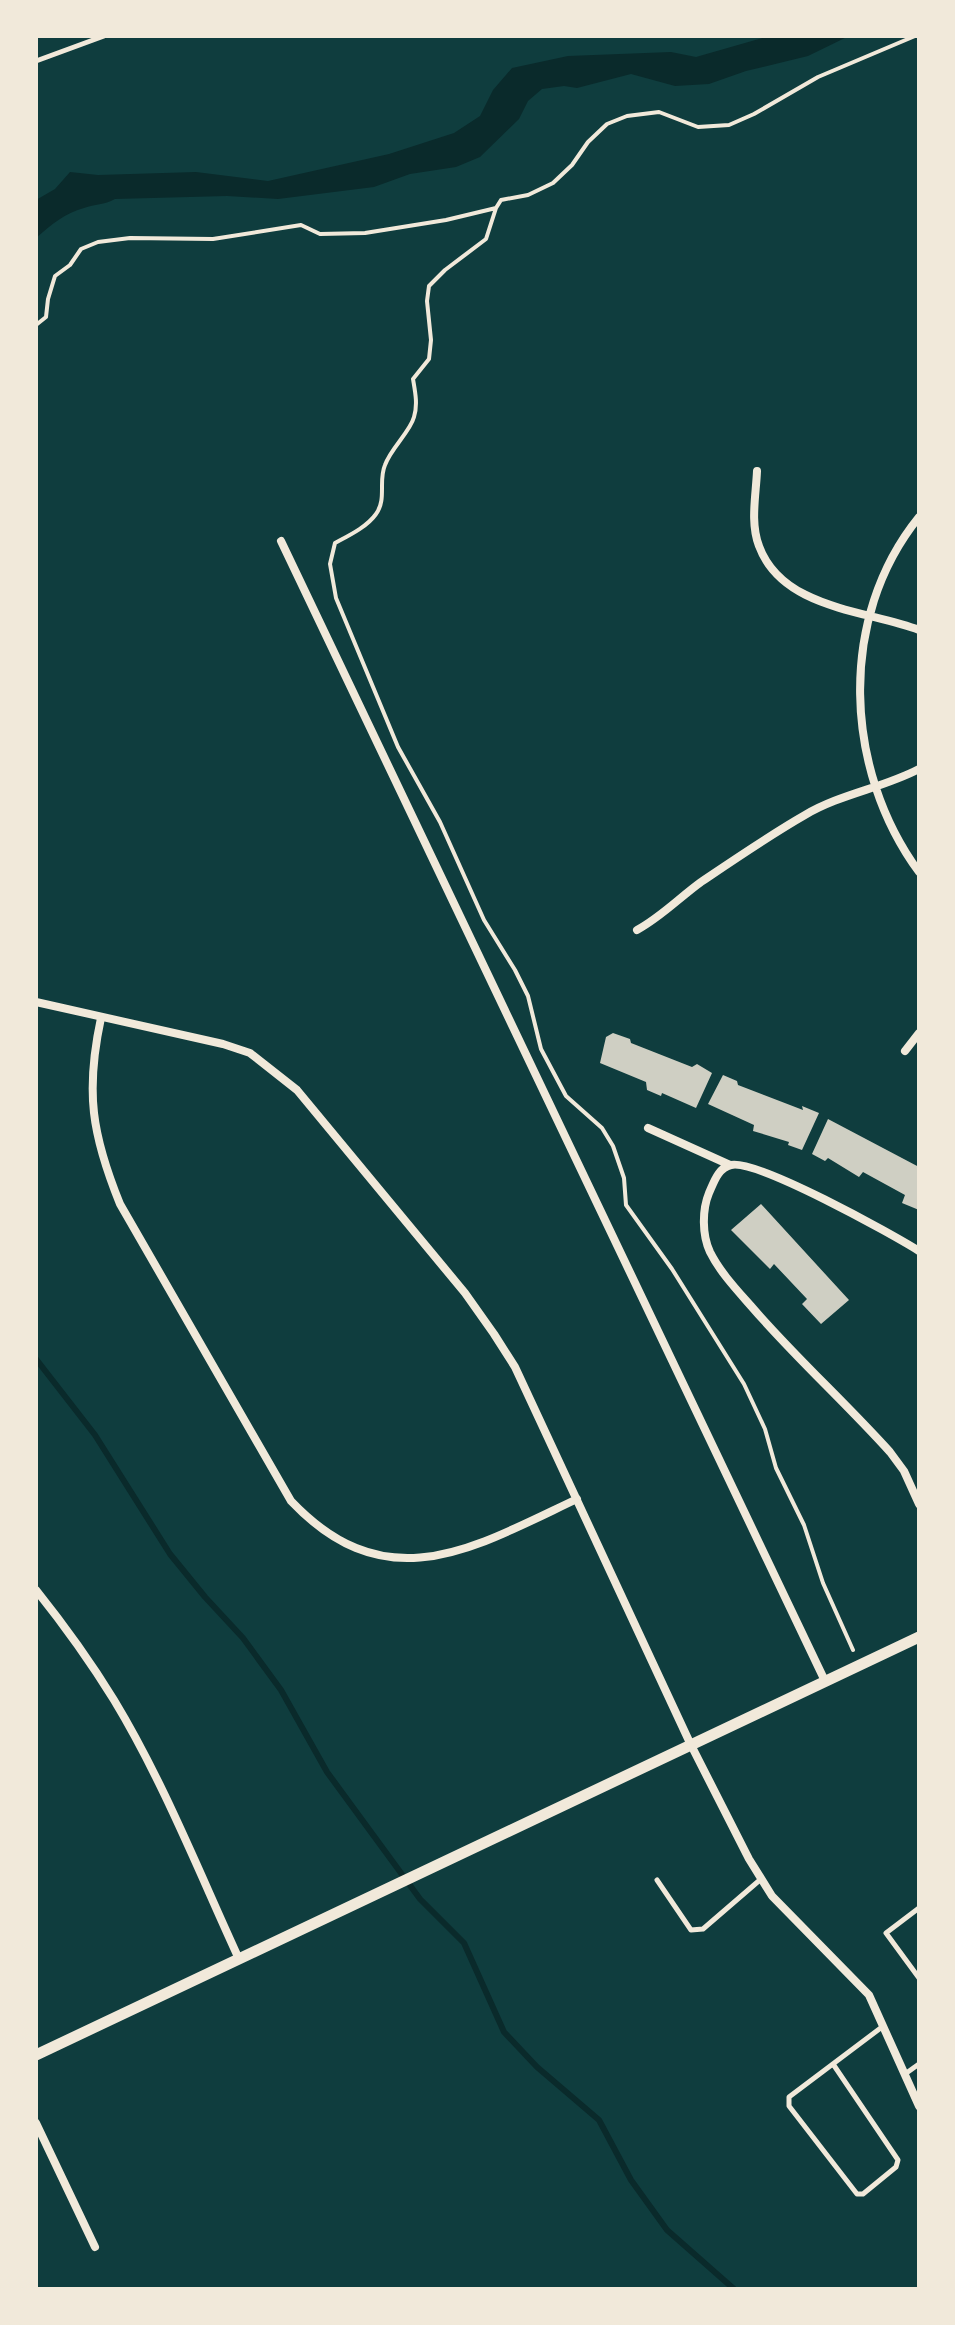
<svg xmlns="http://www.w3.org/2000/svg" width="955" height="2325" viewBox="0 0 955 2325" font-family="Literata,serif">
<rect width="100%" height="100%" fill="#0f3d3e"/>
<!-- water -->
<path fill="#0a2a2b" d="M769,36H849L808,56L746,71L709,84L675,86L631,74L577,88L564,86L542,89L528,101L519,119L480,157L456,167L410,174L374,187L278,199L227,196L115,199C104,205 95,204 84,208C65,213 51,225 36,238V200L55,189L70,172L98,175L196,172L268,181L389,154L454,133L480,116L493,90L512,68L568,56L671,52L696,57Z"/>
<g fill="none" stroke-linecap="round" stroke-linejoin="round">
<!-- stream -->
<path stroke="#0a2a2b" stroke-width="6" d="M36,1359L95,1435L170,1554L205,1597L243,1638L281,1690L327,1772L420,1899L464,1943L504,2032L537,2067L599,2120L631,2180L667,2230L734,2289"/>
</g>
<!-- building -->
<path fill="#cfcfc3" d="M613,1033L630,1039L631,1043L692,1067L697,1064L712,1073L696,1108L662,1093L661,1096L647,1090L646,1082L600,1063L606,1037Z
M723,1075L737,1081L738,1085L803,1110L802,1106L819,1113L802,1150L788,1145L789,1142L753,1131L754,1125L708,1104Z
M828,1119L919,1167V1210L902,1203L905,1195L863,1172L859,1177L828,1158L825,1161L812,1154Z
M761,1204L849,1300L821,1324L802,1304L807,1299L774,1264L770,1269L731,1230Z"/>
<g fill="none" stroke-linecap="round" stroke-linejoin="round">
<!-- path -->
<path stroke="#f1e9da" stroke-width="4" d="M496,208L486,239L445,270L429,286L427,301L431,340L429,359L413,379C415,391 418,404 414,417C410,432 391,448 385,465C378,481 387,499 376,514C367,527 348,536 335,543L330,564L336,598L398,747L440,822L484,920L515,970L528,996L541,1049L566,1096L602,1128L613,1146L624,1178L626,1205L672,1269L744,1384L765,1429L776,1468L804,1525L823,1583L853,1650
M36,325L46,317L48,299L55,276L70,265L81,249L98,242L130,238L213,239L301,225L320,234L365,233L446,220L496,208L501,200L528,195L553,183L572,165L588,142L607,124L627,116L659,112L698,127L729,125L754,114L818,77L915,36"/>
<!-- service -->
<path stroke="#f1e9da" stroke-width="5" d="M36,61L104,36
M657,1880L691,1930L703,1929L761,1879
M919,1908L886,1933L919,1978
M833,2064L898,2160L896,2167L863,2194H857L789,2106V2097L882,2027
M905,2074L919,2064"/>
<!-- minor -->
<path stroke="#f1e9da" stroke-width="8" d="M757,471C756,495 750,523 759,546C782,609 866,610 919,630
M919,517C837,618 844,770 919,872
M281,541L825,1681
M637,930C661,917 679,898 701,882C735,859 770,835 805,815C840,794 883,788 919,769
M36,1002L223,1044L250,1053L297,1090L465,1293L494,1334L515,1367L690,1743L749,1859L772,1896L869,1995L919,2106
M101,1018C85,1092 92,1135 120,1204L291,1501C387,1602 473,1548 577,1499
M905,1051L919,1033
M648,1128L730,1165
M919,1251C892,1234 757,1159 731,1165C718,1168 714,1182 709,1193C702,1210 702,1235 710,1252C720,1272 736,1289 751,1306C795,1357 845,1402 890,1452L904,1471L919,1504
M36,1590C64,1625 90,1661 114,1700C163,1781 199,1872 239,1959
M36,2123L95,2247"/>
<!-- tertiary -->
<path stroke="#f1e9da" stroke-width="11" d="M36,2055L919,1637"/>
</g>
<!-- border -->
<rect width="955" height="2325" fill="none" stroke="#f1e9da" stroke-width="76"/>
</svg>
